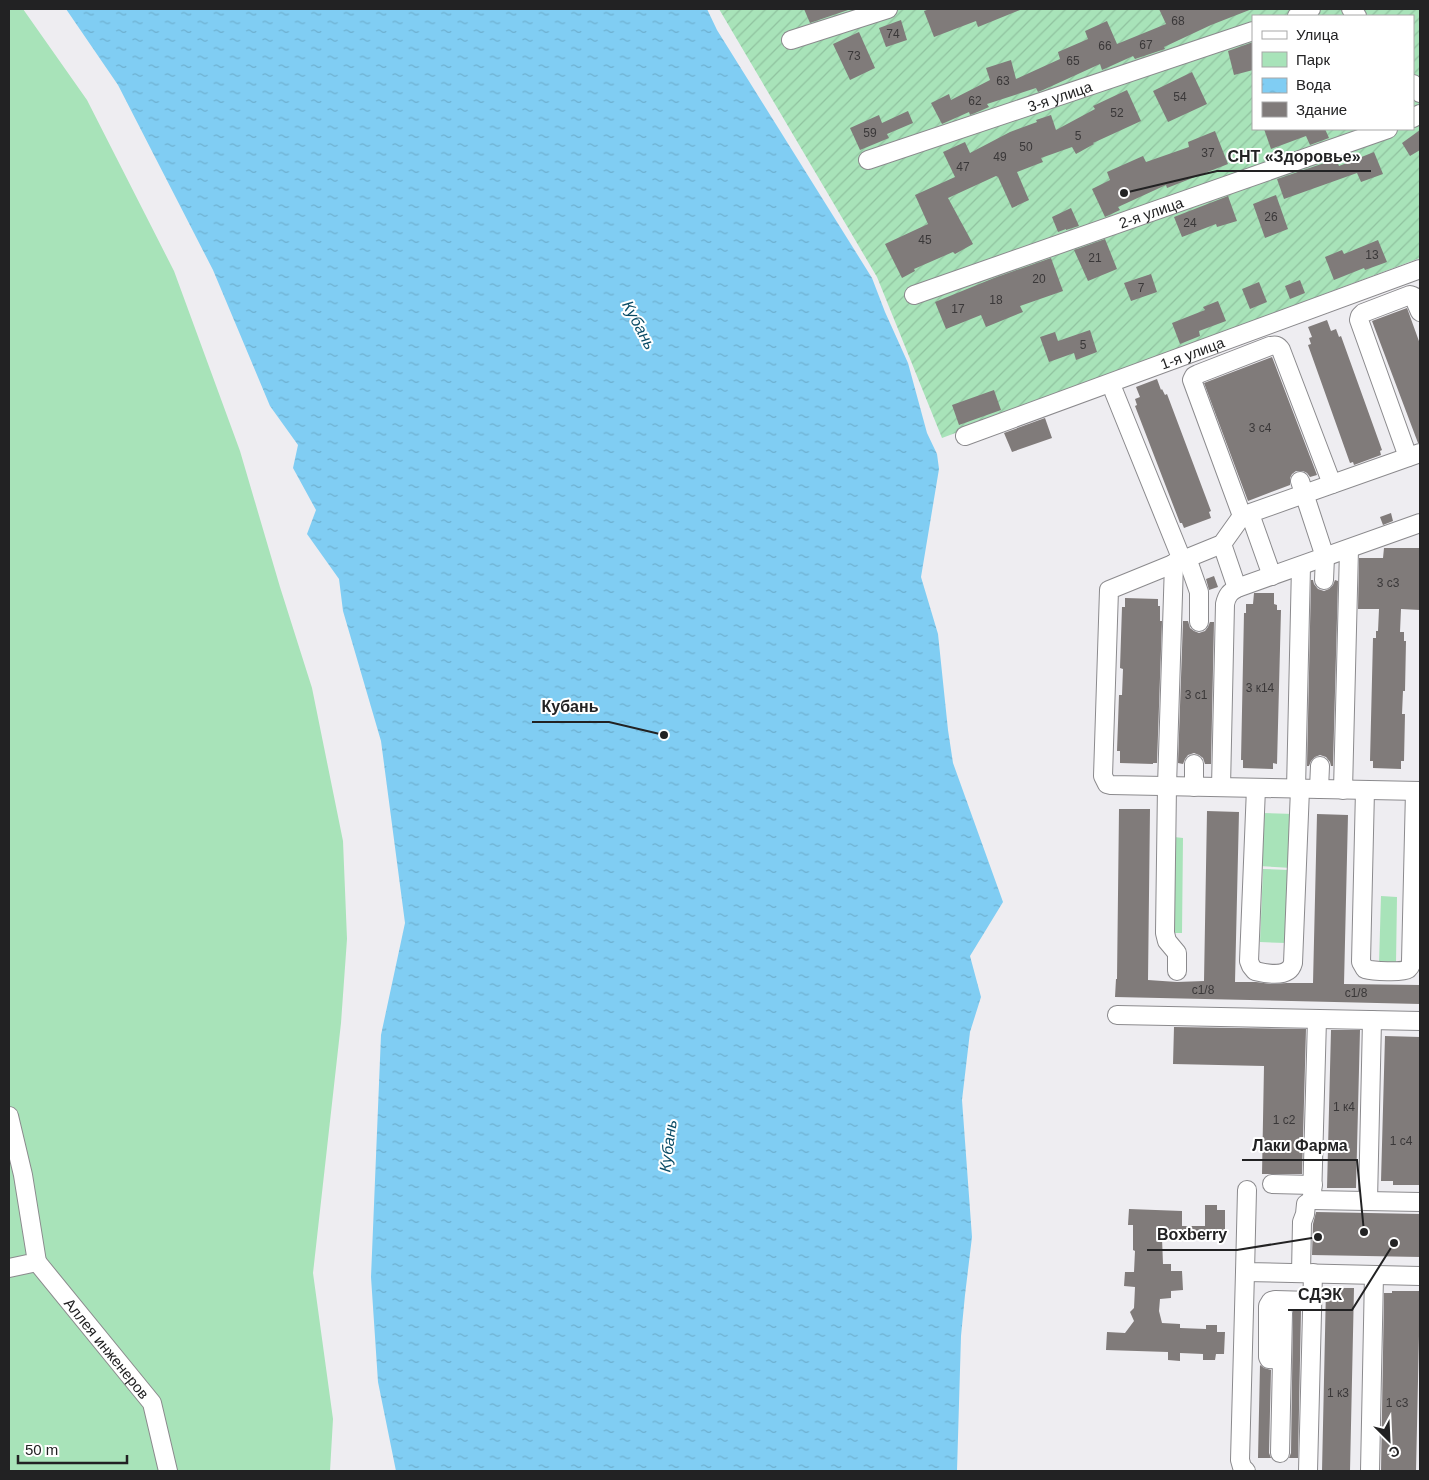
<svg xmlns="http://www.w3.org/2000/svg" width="1429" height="1480" viewBox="0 0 1429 1480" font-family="Helvetica,sans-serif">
<defs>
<pattern id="garden-furrows" width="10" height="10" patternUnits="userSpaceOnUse" patternTransform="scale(1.25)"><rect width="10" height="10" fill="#a8e3b9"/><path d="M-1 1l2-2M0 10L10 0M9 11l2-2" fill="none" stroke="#90c29f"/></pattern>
<pattern id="water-ripples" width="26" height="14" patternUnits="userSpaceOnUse" patternTransform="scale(1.25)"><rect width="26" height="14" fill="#80cdf3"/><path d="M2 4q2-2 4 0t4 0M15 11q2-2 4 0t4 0" fill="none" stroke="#6eb0d0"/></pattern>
</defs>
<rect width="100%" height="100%" fill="#eeedf1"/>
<!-- park -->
<path fill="#a8e3b9" d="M9,9H23L87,100L174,271L240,451L280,587L312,688L343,841L347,939L341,1023L313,1273L333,1419L330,1471H9Z
M1261,813L1294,814L1292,868L1259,866Z
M1174,837L1183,838L1182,933H1172Z
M1263,869L1289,870L1286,943L1260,942Z
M1381,896L1397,897L1396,964H1379Z"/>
<!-- garden -->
<path fill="url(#garden-furrows)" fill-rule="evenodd" d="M719,9H1420V258L942,438L877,277ZM1253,16H1413V129H1253Z"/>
<!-- water -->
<path fill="url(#water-ripples)" d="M66,9H707L717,30L872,278L885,312L908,363L927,433L937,454L939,469L921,577L938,634L948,730L953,763L1003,902L970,956L981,997L970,1032L962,1100L972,1237L965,1295L961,1336L957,1471H396L378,1382L371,1277L381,1035L405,923L381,741L343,611L339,579L307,534L316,510L293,468L298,445L270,406L213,270L118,85Z"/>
<!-- building -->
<path fill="#807b7a" d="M804,9H847L848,10L810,23Z
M930,9H1020V10L978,27L976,21L934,37L924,11Z
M1159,9H1252L1211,25L1164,47L1165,49L1135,59L1133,56L1102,70L1100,64L1043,90L1038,92L1036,88L987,104L989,107L980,111L970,115L969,112L942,124L931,103L949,94L951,100L990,80L986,68L1011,60L1016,79L1060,59L1058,52L1088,39L1085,31L1107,21L1117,44L1166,24Z
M901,20L907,40L886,47L879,28Z
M859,32L875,68L850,80L833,44Z
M1253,42V70L1234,75L1228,51Z
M1192,72L1207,104L1168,122L1153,91Z
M1127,90L1141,121L1093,143L1094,144L1076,154L1072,147L1041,158L1043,162L1017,172L1029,200L1012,208L998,177L996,176L948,198L973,244L955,254L953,252L914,269L915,271L902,278L885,244L928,224L915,195L955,177L943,152L965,142L970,153L1010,132L1037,122L1036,120L1051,115L1056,130L1095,109L1093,106Z
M908,111L913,123L887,134L889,138L860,150L850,128L879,115L882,123Z
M1264,129H1325L1329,138L1310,145L1306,136L1271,149Z
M1420,130V150L1410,156L1402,143Z
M1215,131L1228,164L1167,188L1166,185L1118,207L1120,210L1105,217L1092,189L1110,180L1107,172L1143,156L1146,162L1189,147L1188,142Z
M1374,152L1383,174L1361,182L1357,173L1284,199L1277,179L1336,159L1339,166Z
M1276,195L1288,229L1265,238L1253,204Z
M1228,196L1237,221L1217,227L1216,224L1182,237L1174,217Z
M1071,208L1079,226L1066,230V229L1058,232L1052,217Z
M1105,239L1117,269L1088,281L1074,250Z
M1378,240L1387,262L1365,270L1364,268L1334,280L1325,257L1342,250L1344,254Z
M1051,258L1063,291L1020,306L1023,312L986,327L981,315L946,329L935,302L994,278Z
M1151,274L1157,292L1131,301L1124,283Z
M1300,280L1305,293L1290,299L1285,286Z
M1259,282L1267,302L1250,309L1242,289Z
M1218,301L1226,321L1199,331L1200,336L1180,344L1172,323L1205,310L1203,307Z
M1407,308L1420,344V443H1418L1372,321Z
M1327,320L1331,331L1336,329L1339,337L1341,336L1382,450L1380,451L1381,455L1354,465L1353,462L1350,463L1308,345L1311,344L1309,338L1312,337L1308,327Z
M1090,330L1097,352L1076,360L1074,353L1049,362L1040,337L1055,332L1058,341Z
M1272,357L1317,475L1310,477L1307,473L1303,471H1296L1292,474L1290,478V485L1248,501L1204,383Z
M1157,379L1161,390L1162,389L1165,395L1167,394L1211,511L1209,512L1211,518L1184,528L1182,523H1180L1135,406L1137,405L1135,399L1140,397L1136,387Z
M994,390L1001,410L959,425L952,405Z
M1045,418L1052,438L1012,452L1004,433Z
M1391,513L1393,521L1383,525L1380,517Z
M1384,548H1420V610L1401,609L1400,632H1404V641H1406L1405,691H1403L1402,714H1405L1404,761H1401V769L1373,768V761H1370L1373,638H1376V631H1378L1379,609H1358L1359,558H1383Z
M1214,576L1218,587L1209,590L1206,579Z
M1311,580H1313L1314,584L1318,589L1324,591L1329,589L1333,585L1335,580L1338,581L1333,766H1331L1330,762L1326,757L1320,755L1315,757L1311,761L1309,766H1307Z
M1254,593H1274V604L1277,605V610H1281L1277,764L1273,763V769L1243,768V760H1241L1244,613H1246V604H1253Z
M1125,598L1158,599V606H1160V621H1162L1157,763H1153V764L1120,763V751H1117L1119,695H1122L1123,669L1120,668L1122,607H1125Z
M1183,621H1188L1190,628L1194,631L1199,633L1205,631L1208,627L1210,622H1214L1211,764H1205L1203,758L1199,755L1194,753L1188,755L1185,759L1183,764L1178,763Z
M1119,809H1150L1148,980L1177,982L1204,981L1207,811L1239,812L1235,982H1256L1271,984L1287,983H1313L1317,814L1348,815L1344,984L1420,985V1004L1115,997L1116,979H1117Z
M1174,1027L1306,1029L1302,1174H1262L1264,1066L1173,1064Z
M1331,1030H1360L1356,1188H1327Z
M1385,1036L1420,1037V1185H1393V1181H1381Z
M1205,1205H1217V1210H1225V1231H1217V1237L1162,1238L1163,1264H1171V1271H1182L1183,1290L1171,1291V1298L1160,1299L1159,1311L1162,1323L1180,1324V1328L1206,1329V1325H1217V1332H1225L1224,1354H1216L1215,1360H1203V1354L1180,1353V1361L1168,1360V1352L1106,1350L1107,1332L1125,1333L1134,1321L1130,1312L1134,1308L1135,1287L1124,1286L1125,1272H1134L1135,1251L1133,1250V1225H1128L1129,1209L1182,1211V1226H1205Z
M1316,1212L1420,1214V1257L1312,1255L1313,1224Z
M1326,1288H1354L1350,1471H1322Z
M1392,1291H1420L1416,1471H1381L1384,1293H1392Z
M1293,1311H1301L1298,1458H1289L1291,1453Z
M1260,1365L1264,1368L1271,1370L1269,1453L1271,1458H1258Z"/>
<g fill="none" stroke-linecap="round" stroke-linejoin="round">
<!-- minor casing -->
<g stroke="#8b8a8d" stroke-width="20">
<g id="minor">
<path d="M1351,9L1357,16"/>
<path d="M1297,16L1306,14L1311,9"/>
<path d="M791,40L888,9"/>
<path d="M1413,84L1420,93"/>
<path d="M1413,118L1420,114"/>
<path id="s1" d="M868,160L1253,31"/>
<path id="s2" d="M914,295L1388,129"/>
<path d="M1114,392L1182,560"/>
<path id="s3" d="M965,436L1420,269"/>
<path d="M1420,453L1242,516L1222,544L1109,590L1103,776L1107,784L1111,785L1420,791"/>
<path d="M1408,457L1359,320L1360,316L1363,313L1410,295L1413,296L1420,312"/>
<path d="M1300,481L1325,557L1324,580"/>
<path d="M1250,514L1272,576"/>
<path d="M1242,516L1192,380L1194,376L1198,374L1270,346C1276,345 1278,345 1281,350L1332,484"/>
<path d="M1222,544L1237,588"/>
<path d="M1187,558L1199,592V622"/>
<path d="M1174,563L1167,786L1165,933L1167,941L1177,953V971"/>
<path d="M1194,787V764"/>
<path d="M1221,787L1225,604C1227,595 1230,592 1237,588L1420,523"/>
<path d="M1256,788L1249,961L1251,966L1255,971C1267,974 1289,978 1293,963L1300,789"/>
<path d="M1296,789L1301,566"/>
<path d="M1319,789L1320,766"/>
<path d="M1343,790L1349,549"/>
<path d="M1365,790L1361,962L1365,969C1373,971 1402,973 1408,969C1411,966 1411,965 1411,961L1415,791"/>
<path d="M1117,1015L1420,1021"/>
<path d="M1317,1019L1312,1200L1420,1202"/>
<path d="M9,1116L23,1175L37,1262L9,1268"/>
<path d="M1272,1184L1313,1185"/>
<path d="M1247,1190L1245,1272L1420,1276"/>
<path d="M1368,1201L1372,1020"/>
<path id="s4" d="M37,1262L152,1403L168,1471"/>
<path d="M1245,1272L1240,1460L1242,1467L1246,1471"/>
<path d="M1301,1273L1302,1222L1305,1214L1306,1204L1312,1200"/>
<path d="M1282,1360L1283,1313"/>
<path d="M1280,1453L1282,1360L1269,1359L1268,1357V1306L1271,1301L1275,1300L1312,1301"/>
<path d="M1308,1471L1313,1273"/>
<path d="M1370,1471L1374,1275"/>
</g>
</g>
<!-- minor -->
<use href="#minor" stroke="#fff" stroke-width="18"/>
</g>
<g text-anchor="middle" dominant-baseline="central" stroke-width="4" stroke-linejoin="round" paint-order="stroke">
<!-- number labels -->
<g font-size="12" fill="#3a3839">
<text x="1178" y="21">68</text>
<text x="893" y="34">74</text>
<text x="1146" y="45">67</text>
<text x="1105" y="46">66</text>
<text x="854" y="56">73</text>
<text x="1073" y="61">65</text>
<text x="1003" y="81">63</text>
<text x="1180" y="97">54</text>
<text x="975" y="101">62</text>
<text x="1117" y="113">52</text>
<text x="870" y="133">59</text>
<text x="1078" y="136">5</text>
<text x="1026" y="147">50</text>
<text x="1208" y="153">37</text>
<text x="1000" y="157">49</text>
<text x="963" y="167">47</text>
<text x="1271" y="217">26</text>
<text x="1190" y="223">24</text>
<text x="925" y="240">45</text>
<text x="1372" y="255">13</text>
<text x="1095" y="258">21</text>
<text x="1039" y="279">20</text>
<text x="1141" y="288">7</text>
<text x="996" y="300">18</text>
<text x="958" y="309">17</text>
<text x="1083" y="345">5</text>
<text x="1260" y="428">3 c4</text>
<text x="1388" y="583">3 c3</text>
<text x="1260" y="688">3 к14</text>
<text x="1196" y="695">3 с1</text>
<text x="1203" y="990">с1/8</text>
<text x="1356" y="993">с1/8</text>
<text x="1344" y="1107">1 к4</text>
<text x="1284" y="1120">1 с2</text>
<text x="1401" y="1141">1 с4</text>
<text x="1338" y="1393">1 к3</text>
<text x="1397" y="1403">1 с3</text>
</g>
<!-- street labels -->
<g font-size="15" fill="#222223" stroke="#fff">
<text stroke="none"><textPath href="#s1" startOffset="202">3-я улица</textPath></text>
<text stroke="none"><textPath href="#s2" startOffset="251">2-я улица</textPath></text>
<text stroke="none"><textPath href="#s3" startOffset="242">1-я улица</textPath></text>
<text stroke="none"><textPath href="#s4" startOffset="111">Аллея инженеров</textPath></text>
</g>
<!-- water labels -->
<g font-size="16" font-style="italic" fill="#0a4b65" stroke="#fff">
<text transform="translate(639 325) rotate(62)">Кубань</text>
<text transform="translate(668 1146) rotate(-83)">Кубань</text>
</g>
</g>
<!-- callouts -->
<path fill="none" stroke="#222223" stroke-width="2" d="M1124 193L1217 171H1371M664 735L609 722H532M1364 1232L1357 1160H1242M1318 1237L1237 1250H1147M1394 1243L1352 1310H1288"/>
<g fill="#222223" stroke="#fff" stroke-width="2">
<circle cx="1124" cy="193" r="5"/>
<circle cx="664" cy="735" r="5"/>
<circle cx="1364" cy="1232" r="5"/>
<circle cx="1318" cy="1237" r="5"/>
<circle cx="1394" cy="1243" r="5"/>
</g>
<g font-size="16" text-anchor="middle" font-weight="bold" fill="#222223" stroke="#fff" stroke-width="4" stroke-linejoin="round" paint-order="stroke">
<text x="1294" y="162">СНТ «Здоровье»</text>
<text x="570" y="712">Кубань</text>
<text x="1300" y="1151">Лаки Фарма</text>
<text x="1192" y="1240">Boxberry</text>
<text x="1320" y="1300">СДЭК</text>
</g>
<!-- border -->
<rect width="1429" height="1480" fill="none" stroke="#222223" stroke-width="20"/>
<!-- legend -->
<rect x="1252" y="15" width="162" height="115" fill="#ffffff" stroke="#a7a7a7"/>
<rect x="1262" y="31" width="25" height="8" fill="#ffffff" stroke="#a7a7a7"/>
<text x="1296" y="40" font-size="15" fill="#222223">Улица</text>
<rect x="1262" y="52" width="25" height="15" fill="#a8e3b9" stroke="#a7a7a7"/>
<text x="1296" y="65" font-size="15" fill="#222223">Парк</text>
<rect x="1262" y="78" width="25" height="15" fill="url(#water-ripples)" stroke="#a7a7a7"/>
<text x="1296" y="90" font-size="15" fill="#222223">Вода</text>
<rect x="1262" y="102" width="25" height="15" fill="#807b7a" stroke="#a7a7a7"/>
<text x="1296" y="115" font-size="15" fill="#222223">Здание</text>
<!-- north arrow -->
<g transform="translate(1389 1440) rotate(156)" stroke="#ffffff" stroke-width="4" paint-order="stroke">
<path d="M0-4L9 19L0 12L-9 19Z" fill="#222223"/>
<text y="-8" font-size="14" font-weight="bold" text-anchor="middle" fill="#222223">С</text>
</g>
<!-- scale -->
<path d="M18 1455v8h109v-8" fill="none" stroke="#222223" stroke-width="2.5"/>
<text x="25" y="1455" font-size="15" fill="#222223" stroke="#ffffff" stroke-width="4" paint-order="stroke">50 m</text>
</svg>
